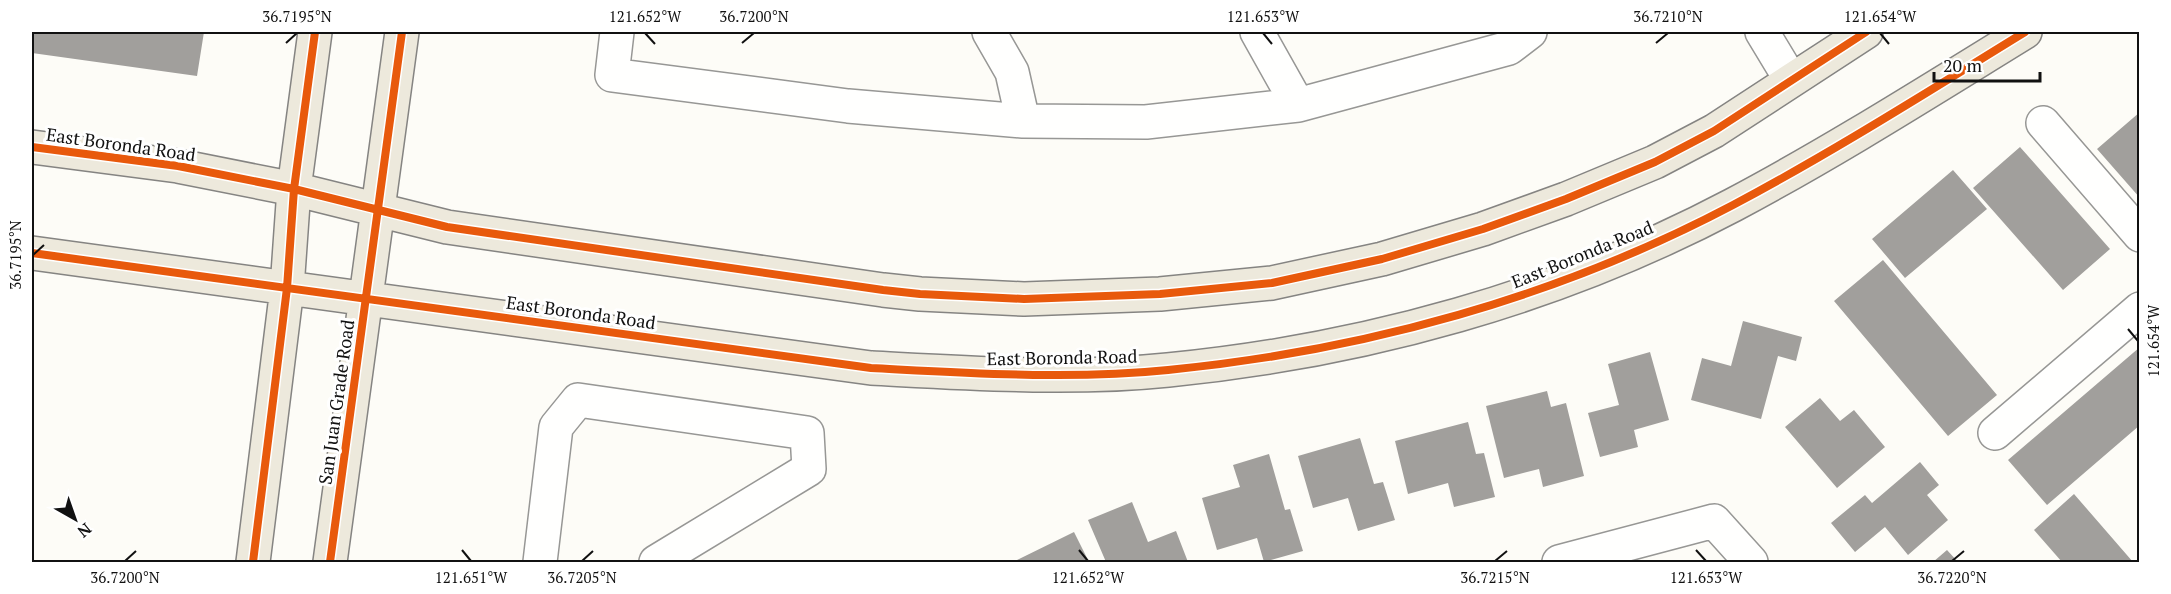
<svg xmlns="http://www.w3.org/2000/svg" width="2171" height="594" viewBox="0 0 2171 594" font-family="'PT Serif',serif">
<rect width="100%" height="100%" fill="#fdfcf7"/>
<!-- building -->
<path fill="#a19f9c" d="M32,32H204L197,76L32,53Z
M2140,112V198L2097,149Z
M2020,147L2110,249L2063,290L1973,188Z
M1953,170L1987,209L1905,278L1872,239Z
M1883,260L1997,395L1948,436L1834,301Z
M1743,321L1802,337L1796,361L1778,356L1761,419L1691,400L1702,358L1731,366Z
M2140,347V425L2047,505L2008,460Z
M1650,352L1669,420L1634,430L1638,447L1600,457L1588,413L1619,405L1608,364Z
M1547,391L1551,407L1566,403L1584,476L1543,487L1539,469L1504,478L1486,406Z
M1820,398L1840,421L1854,410L1885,447L1837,488L1785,427Z
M1468,422L1476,454L1484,453L1495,497L1454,507L1448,483L1408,494L1395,441Z
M1360,438L1374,484L1383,482L1395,520L1358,531L1348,498L1313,508L1298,456Z
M1269,454L1285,510L1290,509L1303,551L1264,562L1257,538L1217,550L1202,498L1240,487L1233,465Z
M1920,462L1939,485L1927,495L1948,520L1908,555L1885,527L1855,552L1831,523L1865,495L1872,503Z
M2074,494L2133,562H2062L2034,530Z
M1132,502L1148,542L1176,531L1188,562H1106L1088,520Z
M1074,532L1089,562H1013Z
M1947,550L1958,562H1933Z"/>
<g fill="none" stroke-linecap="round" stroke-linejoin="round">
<!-- minor casing -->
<g stroke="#979795" stroke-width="36">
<path id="minor" d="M617,32L612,75L848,106L1023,121L1146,122L1298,105L1509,48L1530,32
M989,32L1012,72L1023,121
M1257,32L1298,105
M1762,32L1791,80
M2043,123L2140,235
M1995,433L2140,309
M540,562L556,427L578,400L807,433L809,469L656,562
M1559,562L1714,521L1751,562"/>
</g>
<!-- major casing -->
<g stroke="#858482" stroke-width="36">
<path id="major" d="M32,147L178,166L294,189L447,227L883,290L920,294L1024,299L1160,294L1272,283L1382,259L1483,229L1566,199L1655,162L1714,131L1866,32
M32,253L871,368C968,373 1071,380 1168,370C1363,351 1559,297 1733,205C1833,152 1929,91 2025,32
M253,562L287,288L294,189L315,32
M330,562L402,32"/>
</g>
<!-- minor -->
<use href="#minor" stroke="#fffffe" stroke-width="33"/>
<!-- major -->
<use href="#major" stroke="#ede9dc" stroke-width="33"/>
<!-- cycleway casing -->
<g stroke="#fff" stroke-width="11">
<path id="cycleway" d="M32,147L178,166L294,189L447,227L883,290L920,294L1024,299L1160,294L1272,283L1382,259L1483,229L1566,199L1655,162L1714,131L1866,32
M32,253L871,368C968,373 1071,380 1168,370C1363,351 1559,297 1733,205C1833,152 1929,91 2025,32
M253,562L287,288L294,189L315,32
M330,562L402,32"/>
</g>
<!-- cycleway -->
<use href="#cycleway" stroke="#e8590c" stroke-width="8"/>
</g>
<!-- ticks -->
<path fill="none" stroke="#111" stroke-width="2" d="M645,33L655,44M1263,33L1272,44M1880,33L1889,44M286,43L297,33M742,43L754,33M1656,43L1668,33M33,255L44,245M2128,329L2138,341M462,550L471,561M1079,550L1088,561M1696,550L1706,561M125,561L136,551M582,561L593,551M1495,561L1507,551M1952,561L1964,551"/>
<g text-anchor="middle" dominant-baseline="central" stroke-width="6" stroke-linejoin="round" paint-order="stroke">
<!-- street labels -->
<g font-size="18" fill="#111" stroke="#fff">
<text transform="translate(121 144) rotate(8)">East Boronda Road</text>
<text transform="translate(1582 254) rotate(-22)">East Boronda Road</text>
<text transform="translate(581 312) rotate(8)">East Boronda Road</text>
<text transform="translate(1062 357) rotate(-1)">East Boronda Road</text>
<text transform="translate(336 402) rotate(-82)">San Juan Grade Road</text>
</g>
</g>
<!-- border -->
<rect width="2171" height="594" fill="none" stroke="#ffffff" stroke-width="66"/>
<!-- north arrow -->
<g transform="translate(75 519) rotate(140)" stroke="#ffffff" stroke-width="4.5" paint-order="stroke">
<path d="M0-4.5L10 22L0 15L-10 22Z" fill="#111111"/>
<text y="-9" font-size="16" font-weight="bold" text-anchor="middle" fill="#111111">N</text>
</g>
<!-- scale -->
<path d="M1934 72v9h106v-9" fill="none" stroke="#111111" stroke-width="3"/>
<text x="1943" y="72" font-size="18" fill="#111111" stroke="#ffffff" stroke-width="4.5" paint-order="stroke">20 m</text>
<rect x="33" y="33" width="2105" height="528" fill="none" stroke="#111" stroke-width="2"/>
<g font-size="15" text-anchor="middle" fill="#111">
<text x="297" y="22">36.7195°N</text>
<text x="645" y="22">121.652°W</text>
<text x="754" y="22">36.7200°N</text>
<text x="1263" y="22">121.653°W</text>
<text x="1668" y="22">36.7210°N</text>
<text x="1880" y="22">121.654°W</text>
<text transform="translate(16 255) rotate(-90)" y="5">36.7195°N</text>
<text transform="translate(2154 341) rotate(-90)" y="5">121.654°W</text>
<text x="125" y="583">36.7200°N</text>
<text x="471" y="583">121.651°W</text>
<text x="582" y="583">36.7205°N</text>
<text x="1088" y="583">121.652°W</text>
<text x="1495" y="583">36.7215°N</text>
<text x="1706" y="583">121.653°W</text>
<text x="1952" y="583">36.7220°N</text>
</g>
</svg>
